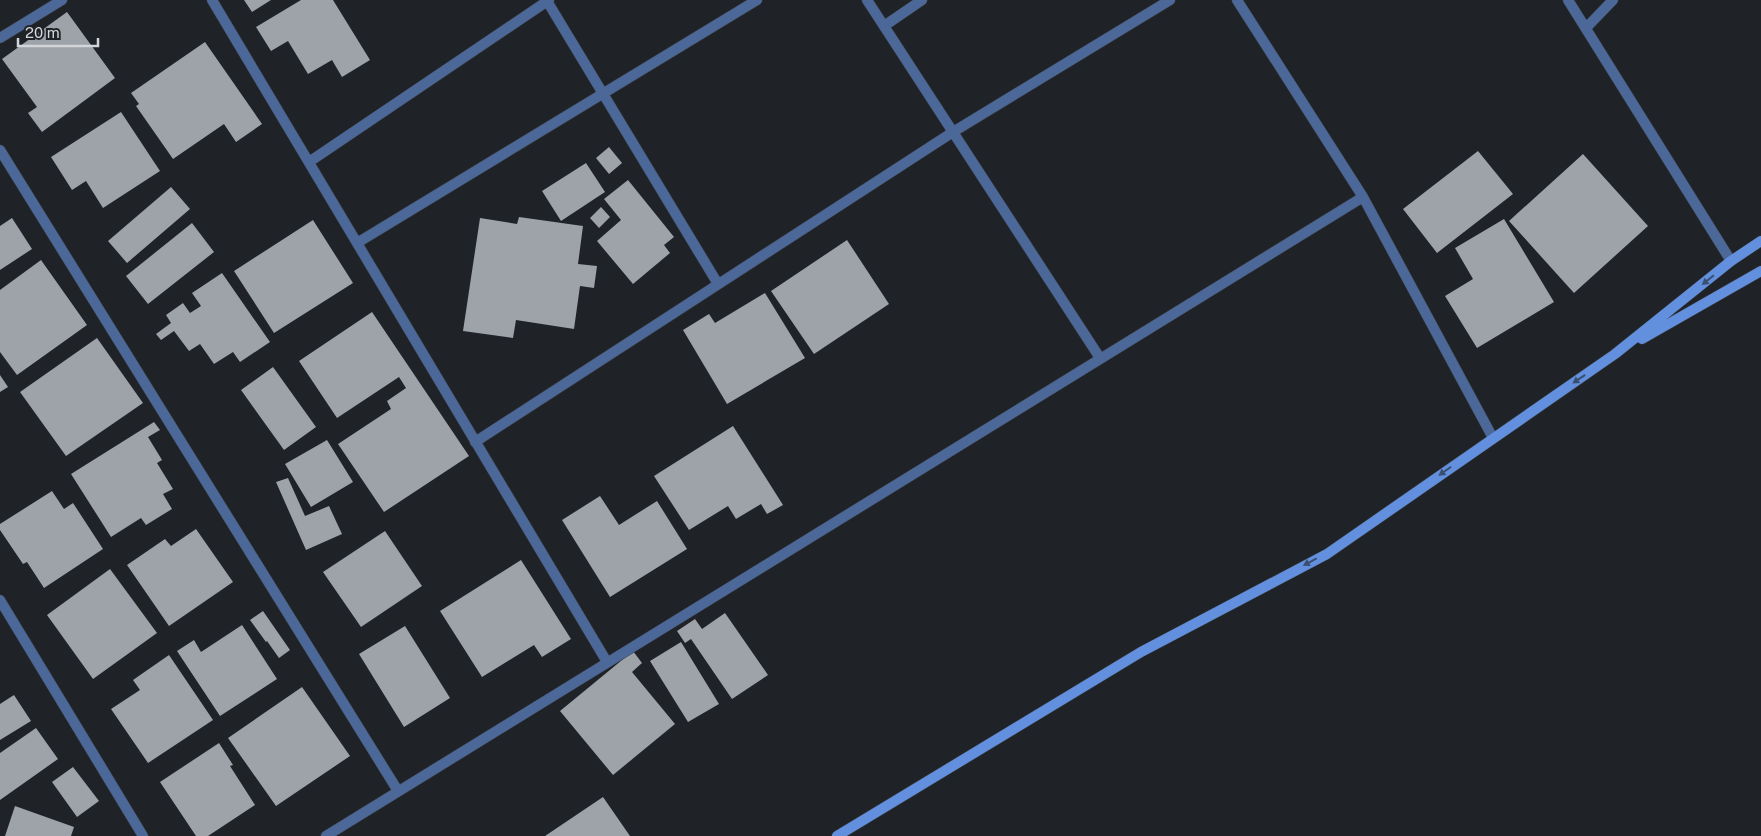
<svg xmlns="http://www.w3.org/2000/svg" width="1761" height="836" viewBox="0 0 1761 836" font-family="'Public Sans',sans-serif">
<rect width="100%" height="100%" fill="#1f2227"/>
<!-- building -->
<path fill="#9ea2a9" d="M244,0H271L252,12Z
M301,0H333L370,60L342,77L332,60L308,74L288,41L271,51L256,27Z
M67,12L115,78L42,132L28,113L37,107L2,59Z
M205,42L262,124L236,142L224,124L173,159L136,106L139,104L131,93Z
M121,112L160,171L103,208L86,181L72,190L51,157Z
M609,147L622,163L609,174L596,158Z
M1478,151L1513,194L1437,253L1403,209Z
M1583,154L1648,226L1574,293L1509,221Z
M586,163L605,192L561,221L542,191Z
M628,180L674,237L664,245L670,253L633,284L597,241L621,220L604,199Z
M171,187L190,209L127,263L108,241Z
M601,207L610,217L599,228L590,218Z
M519,217L583,226L578,264L597,266L594,288L580,286L574,329L516,320L513,338L463,331L480,218L517,224Z
M12,218L32,249L0,270V226Z
M1504,219L1554,302L1477,348L1445,296L1473,279L1455,248Z
M313,220L353,283L274,333L234,271Z
M192,223L214,252L148,304L126,276Z
M847,240L889,304L814,354L771,291Z
M41,260L87,325L17,375L0,352V290Z
M222,273L270,342L240,362L233,352L214,364L200,344L189,351L174,331L161,340L156,334L171,323L166,315L183,303L190,313L201,306L192,293Z
M765,293L805,358L727,404L683,330L709,314L715,323Z
M372,312L469,456L384,512L338,444L391,409L387,401L406,388L399,377L337,418L299,361Z
M97,338L143,403L66,456L20,392Z
M273,367L316,427L284,450L241,390Z
M0,375L8,387L0,392Z
M154,422L160,430L148,437L162,460L157,463L173,489L163,494L172,509L146,525L141,518L111,537L71,474Z
M733,426L783,505L767,514L761,504L736,519L728,506L689,530L654,476Z
M327,440L353,482L311,507L285,464Z
M288,478L305,516L329,506L342,534L306,550L276,482Z
M52,491L64,509L73,503L103,549L44,588L27,562L23,564L0,530V524Z
M600,496L619,525L657,501L687,549L610,597L562,520Z
M196,529L233,582L169,626L127,565L165,539L171,546Z
M385,531L422,586L361,627L323,572Z
M521,560L571,639L542,657L534,645L482,677L440,611Z
M110,569L157,633L93,679L47,615Z
M263,611L290,650L279,658L267,641L266,642L250,620Z
M725,613L768,675L732,699L691,639L685,643L677,631L695,619L702,629Z
M242,625L277,679L220,716L177,651L194,640L201,652Z
M405,626L450,698L404,727L359,654Z
M681,642L719,704L688,722L650,661Z
M633,651L642,663L632,672L675,724L613,775L560,711Z
M169,655L213,720L148,763L111,709L140,690L133,680Z
M302,687L350,756L276,806L228,738Z
M14,695L31,721L0,740V704Z
M36,728L58,759L0,800V753Z
M219,743L233,765L230,766L255,805L208,836H196L160,782Z
M73,767L99,801L77,817L52,782Z
M603,797L630,836H545Z
M15,806L74,827L71,836H5Z"/>
<g fill="none" stroke-linecap="round" stroke-linejoin="round">
<!-- lane casing -->
<g stroke="#3c3f43" stroke-width="11">
<path id="lane" d="M884,26L922,0"/>
</g>
<!-- street casing -->
<g stroke="#3c3f43" stroke-width="11">
<path id="street" d="M212,0L607,662
M867,0L1100,358
M1237,0L1363,197L1493,438
M1568,0L1731,261
M547,1L718,284
M1586,28L1613,0
M0,38L62,0
M0,150L398,791
M309,162L549,0
M357,243L757,0
M475,442L953,132L1170,0
M0,600L143,836
M326,836L1363,197"/>
</g>
<!-- secondary casing -->
<g stroke="#3c3f43" stroke-width="11">
<path id="secondary" d="M1642,339L1761,271
M837,836L1141,652L1327,554L1615,354L1731,261L1761,241"/>
</g>
<!-- lane -->
<use href="#lane" stroke="#4b6899" stroke-width="10"/>
<!-- street -->
<use href="#street" stroke="#4b6899" stroke-width="10"/>
<!-- secondary -->
<use href="#secondary" stroke="#6290de" stroke-width="10"/>
</g>
<!-- one-way arrows -->
<defs><path id="oneway-solid" d="M-6-.8H1V-3.2L6.5 0L1 3.2V.8H-6Z" transform="scale(1.25)"/></defs>
<g fill="#3a4e70">
<use href="#oneway-solid" transform="translate(1708 280) rotate(141)"/>
<use href="#oneway-solid" transform="translate(1579 379) rotate(146)"/>
<use href="#oneway-solid" transform="translate(1445 471) rotate(145)"/>
<use href="#oneway-solid" transform="translate(1310 562) rotate(152)"/>
</g>
<!-- scale -->
<path d="M18 38v8h80v-8" fill="none" stroke="#d3d6d9" stroke-width="2.5"/>
<text x="25" y="38" font-size="15" fill="#d3d6d9" stroke="#1f2227" stroke-width="4" paint-order="stroke">20 m</text>
</svg>
